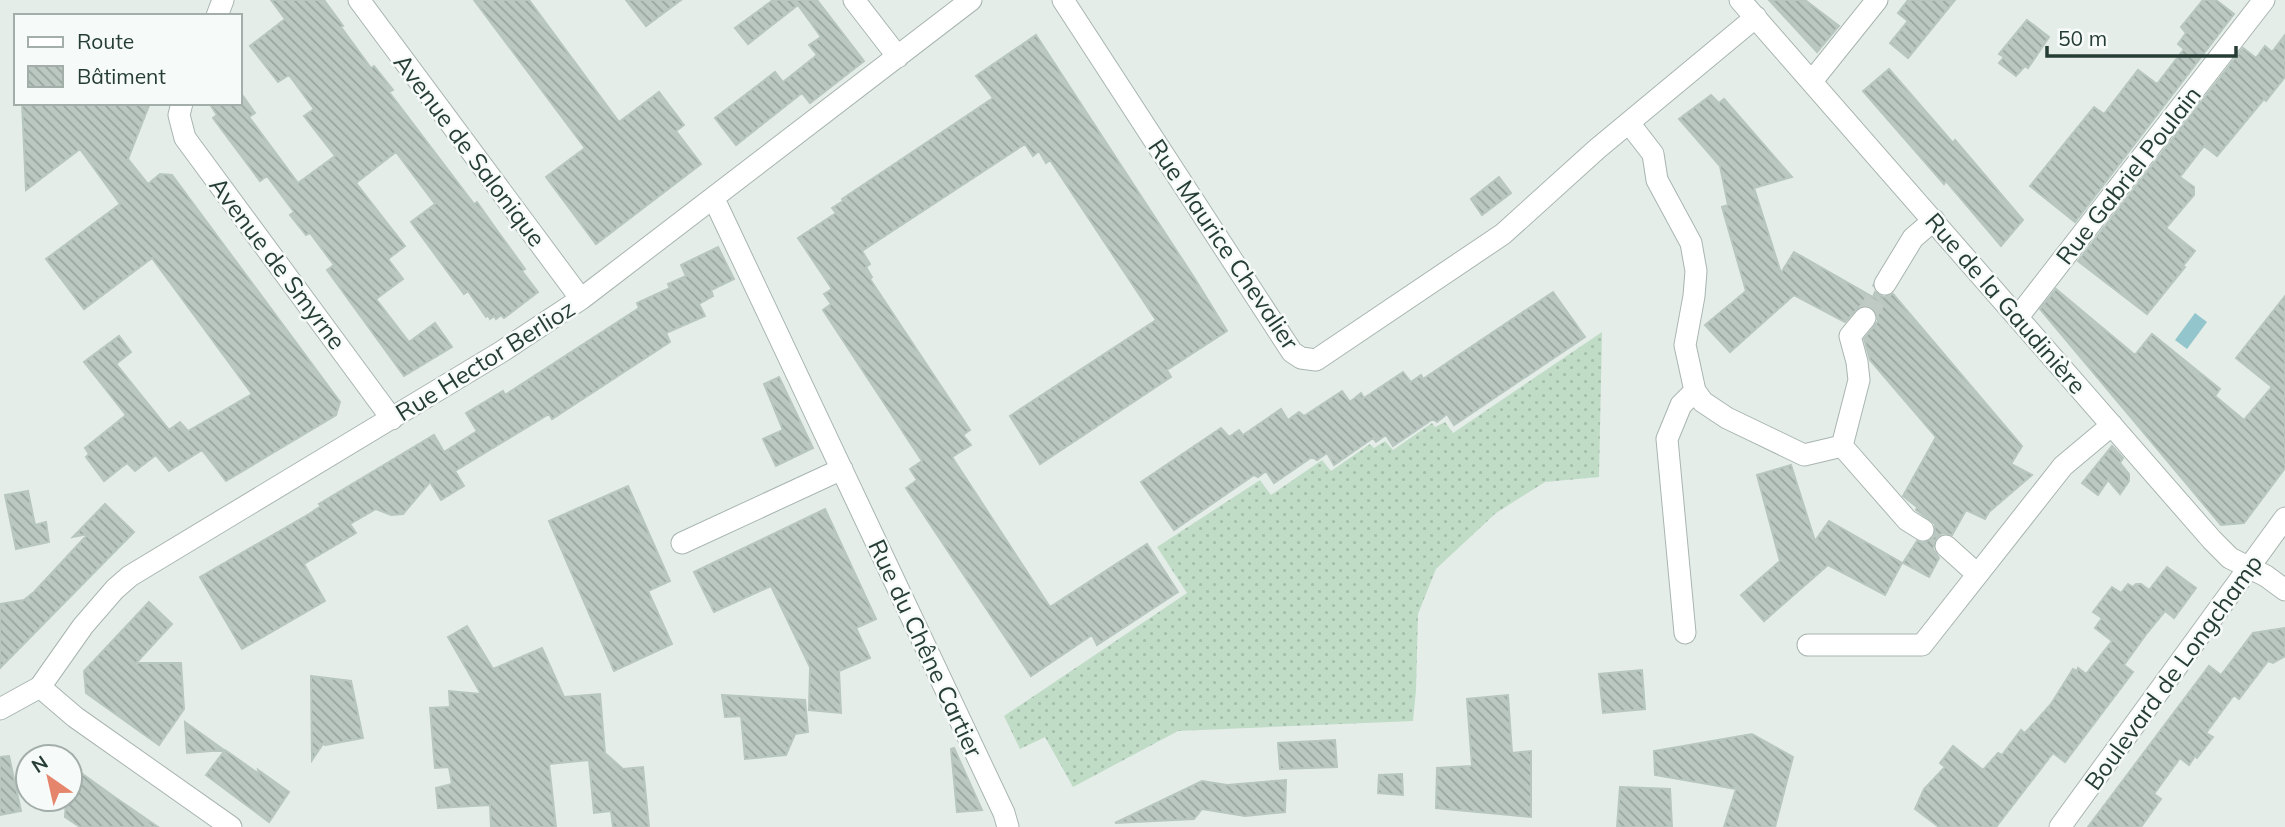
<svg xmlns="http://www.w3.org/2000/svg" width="2285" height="827" viewBox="0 0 2285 827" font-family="Mulish,sans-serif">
<defs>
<pattern id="grass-dots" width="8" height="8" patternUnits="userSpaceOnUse" patternTransform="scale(1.75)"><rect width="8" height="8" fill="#c0dcc7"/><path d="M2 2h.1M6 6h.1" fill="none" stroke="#a5beac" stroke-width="1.8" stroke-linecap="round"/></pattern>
<pattern id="building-back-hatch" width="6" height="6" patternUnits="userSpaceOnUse" patternTransform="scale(1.75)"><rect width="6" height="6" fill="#bbc8c2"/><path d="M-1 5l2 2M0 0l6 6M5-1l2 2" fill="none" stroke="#98a49e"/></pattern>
</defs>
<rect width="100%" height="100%" fill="#e5ede9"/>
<!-- grass -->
<path fill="url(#grass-dots)" d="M1602,332L1599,477L1545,482L1496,513L1436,569L1418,614L1416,690L1413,721L1178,731L1073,787L1045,737L1020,749L1004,716L1187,593L1157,547L1260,480L1271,495L1322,460L1331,471L1370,444L1374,448L1385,441L1393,450L1432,423L1435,427L1445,422L1453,433Z"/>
<!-- water -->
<path fill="#93c6cc" d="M2195,313L2207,322L2187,349L2175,340Z"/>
<!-- building -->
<path fill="url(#building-back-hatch)" stroke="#b8c6c0" stroke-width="2" d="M271,0H324L343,26L341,27L371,68L374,66L393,90L389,92L474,204L477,202L496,229L525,269L522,271L538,292L504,318L501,315L496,319L494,316L490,319L488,315L486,317L468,291L464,294L411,222L435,204L396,152L356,183L405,246L388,259L403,279L376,299L409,342L435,323L452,347L404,376L327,270L334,265L310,233L306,235L290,215L294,212L267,176L260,181L213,118L217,115L209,103H240V98L243,96L255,113L249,117L298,183L335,156L304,116L314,109L289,75L278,82L250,46L285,19Z
M474,0H529L619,122L659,92L684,125L676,131L701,164L596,244L546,177L585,148Z
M626,0H681L646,26Z
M773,0H817L864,61L810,103L802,93L736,145L715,118L775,72L783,82L817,55L809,45L821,37L798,5L748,44L735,28Z
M1769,0H1805L1839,26L1817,52Z
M1908,0H1955L1908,58L1890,43L1908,21L1898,13Z
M2203,0H2216L2234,14L2075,222L2030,186L2094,107L2104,114L2138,70L2157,84L2184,49L2178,44L2186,33L2181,27Z
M2027,20L2049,37L2028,68L2025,66L2016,76L1999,63L2004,57L1999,54Z
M1036,35L1195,279L1227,331L1167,370L1171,377L1040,464L1010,416L1156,320L1050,160L1046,163L1039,151L1033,156L1025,144L862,251L870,264L866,267L872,277L870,279L970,430L963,435L971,445L952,457L1050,607L1147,544L1178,592L1097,645L1092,635L1031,676L906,488L917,480L910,469L922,461L823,310L831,304L824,294L832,289L798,238L836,213L832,208L843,201L842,199L993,98L976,76Z
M2285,35V77L2266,101L2264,99L2217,156L2204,146L2180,177L2194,187V195L2166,228L2195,251L2183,266L2185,267L2147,314L2078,261L2243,48L2256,58L2265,46L2272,52Z
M1889,69L1953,143L1955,140L2023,220L2001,246L1946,181L1944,184L1863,91Z
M1711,95L1719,103L1724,99L1792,177L1754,188L1781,273L1794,252L1873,297L1875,292L1884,297L1893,294L2022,446L2011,464L2032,475L1989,512L1985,519L1966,510L1952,535L1943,533L1937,537L1933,549L1939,558L1929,577L1903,563L1917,541L1923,543L1934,537L1935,524L1916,510L1917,507L1903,496L1936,437L1870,360L1864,339L1878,321L1874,308L1868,305L1860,306L1845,322L1794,295L1730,352L1705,325L1746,291L1722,207L1728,205L1720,166L1679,119Z
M22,103H150L128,159L148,184L160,174L172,175L340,402L336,415L226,481L202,450L169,471L156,455L135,471L127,463L104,481L86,457L89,454L85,448L126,415L84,362L119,336L131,352L116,364L169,430L180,422L188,431L252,394L152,258L84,309L46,259L120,204L80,149L26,190Z
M1499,177L1511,193L1482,215L1471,199Z
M718,247L734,279L711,290L713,296L699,304L705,316L666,333L670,342L552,419L549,414L455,471L464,486L441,500L430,482L403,514L391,515L376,509L350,524L356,533L304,564L325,601L242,649L200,577L309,514L321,506L319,504L434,435L444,452L477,431L466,413L503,391L505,395L639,308L637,303L670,288L668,284L686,276L681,265Z
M2056,289L2135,355L2152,334L2220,389L2215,396L2244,420L2272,387L2236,358L2285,296V468L2244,523L2221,525L2040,309Z
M1553,292L1585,337L1454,425L1447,414L1437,422L1433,419L1393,446L1386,435L1376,442L1373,438L1334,465L1327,453L1317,460L1312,457L1274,483L1266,471L1258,477L1254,475L1174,530L1141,482L1221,428L1229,437L1239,430L1243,435L1281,409L1288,420L1299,412L1304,416L1342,391L1350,402L1361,393L1364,398L1403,372L1411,382L1421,375L1423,379Z
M779,377L813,448L776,466L763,439L783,430L764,384Z
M2112,446L2123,458L2120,463L2129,474V481L2120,494L2108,480L2098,495L2082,483Z
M1791,465L1815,541L1829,521L1902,563L1885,595L1828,565L1764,621L1741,595L1780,561L1757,475Z
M628,486L670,581L648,591L672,644L614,671L549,521Z
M28,491L35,525L46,522L49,542L16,549L5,495Z
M105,504L134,532L0,668V604L24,600L34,592L88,534L73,537Z
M825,509L876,619L856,628L870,658L839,671L841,713L809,710L810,667L771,586L714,612L694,572Z
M2167,567L2196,588L2174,618L2165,611L2147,633L2124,665L2133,672L2065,762L2053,753L1996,827H1939L1915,809L1924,789L1945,767L1940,763L1953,746L1983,770L1998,753L2002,755L2021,730L2025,733L2051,704L2073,669L2077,671L2078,668L2086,674L2112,641L2095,628L2102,618L2093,612L2112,587L2121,593L2128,584L2133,587L2136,584H2141L2149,590Z
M149,602L172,624L136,663H181L184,709L159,745L86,693L84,671Z
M467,626L493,669L542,648L564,697L600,694L605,753L623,769L643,767L649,827H613L611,811L594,813L589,760L549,764L556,827H491L490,805L438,808L436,788L452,784L449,767L435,768L430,708L450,707L449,691L481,694L448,637Z
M2285,628V656L2273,663L2268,661L2239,699L2234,695L2206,733L2213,737L2197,758L2195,756L2189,765L2180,758L2154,794L2161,799L2141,827H2088L2209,666L2221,675L2253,633Z
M1642,670L1645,709L1603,713L1599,674Z
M311,676L351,681L363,738L325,745V741L312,760Z
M722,695L805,700L808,732L795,734L786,755L745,759L741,716L725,717Z
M1508,695L1512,753L1531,751V817L1436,808L1437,768L1472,766L1467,699Z
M185,722L224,750L187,753Z
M1752,734L1793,757L1775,827H1724L1736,789L1655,775L1654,751Z
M1335,740L1337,767L1280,769L1278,743Z
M954,748L982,810L957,812L951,749Z
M225,750L259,774L258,770L289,792L269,822L206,775Z
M9,756L21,811L0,815V757Z
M70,765L116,798L158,827H80L65,817L66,799H70Z
M1402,774L1403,795L1378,793L1379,775Z
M1286,780L1285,812L1245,816L1202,809L1194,819L1115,823L1202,781L1227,785Z
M1620,787L1670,789L1672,827H1617Z"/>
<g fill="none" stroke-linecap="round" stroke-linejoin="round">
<!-- minor-tunnel -->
<path stroke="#bfcac5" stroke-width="21" stroke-dasharray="21 10" stroke-linecap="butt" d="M1865,318L1885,284"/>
<!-- minor casing -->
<g stroke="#a8b5b0" stroke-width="23">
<path id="minor" d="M359,0L581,299
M854,0L898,57
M1063,0L1292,352L1301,358L1316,360L1503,234L1597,149L1756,17
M1740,0L2212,540L2230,558L2266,576L2285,590
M217,16L223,0
M1812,81L1877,0
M182,103L179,115L185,138L392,419
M1629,123L1653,154L1657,180L1691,243L1696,271L1694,296L1685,345L1695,391L1681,405L1667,439L1685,633
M714,199L1004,813L1008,827
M1885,284L1913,238L1934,220
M2018,317L2264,0
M1695,391L1703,402L1727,418L1804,455L1842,446L1907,520L1923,530
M1842,446L1859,380L1857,362L1850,336L1865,318
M682,543L842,469
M1946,546L1977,574
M1808,645H1922L2063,466L2112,425
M40,687L75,717L231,827
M0,709L40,687L83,626L115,589L130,576L501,352L581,299L971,0
M2060,827L2285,518"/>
</g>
<!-- minor -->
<use href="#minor" stroke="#fff" stroke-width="21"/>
</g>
<g text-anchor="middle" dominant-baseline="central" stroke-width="5" stroke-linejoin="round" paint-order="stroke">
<!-- street labels -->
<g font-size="24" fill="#263d36" stroke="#f6faf8">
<text transform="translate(470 150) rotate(53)">Avenue de Salonique</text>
<text transform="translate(2128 175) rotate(-52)">Rue Gabriel Poulain</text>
<text transform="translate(1224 244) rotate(56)">Rue Maurice Chevalier</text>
<text transform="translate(278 263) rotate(53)">Avenue de Smyrne</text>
<text transform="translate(2006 303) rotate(49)">Rue de la Gaudinière</text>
<text transform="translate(485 360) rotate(-32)">Rue Hector Berlioz</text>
<text transform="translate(926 648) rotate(65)">Rue du Chêne Cartier</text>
<text transform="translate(2173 672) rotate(-54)">Boulevard de Longchamp</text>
</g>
</g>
<!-- legend -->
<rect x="14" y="14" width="228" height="91" fill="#f6faf8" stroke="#a3aeaa" stroke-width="2"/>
<rect x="28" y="37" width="35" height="10" fill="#ffffff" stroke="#a3aeaa" stroke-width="2"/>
<text x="77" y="49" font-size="21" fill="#263d36">Route</text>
<rect x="28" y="66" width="35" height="21" fill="url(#building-back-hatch)" stroke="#a3aeaa" stroke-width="2"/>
<text x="77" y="84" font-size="21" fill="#263d36">Bâtiment</text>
<!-- north arrow -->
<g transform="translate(49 778) rotate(326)"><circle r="33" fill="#f6faf8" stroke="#a3aeaa" stroke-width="2"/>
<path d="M0-5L12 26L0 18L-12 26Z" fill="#e5856b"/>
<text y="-10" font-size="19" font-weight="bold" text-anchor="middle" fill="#263d36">N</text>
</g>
<!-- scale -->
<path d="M2047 46v10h189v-10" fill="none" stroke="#263d36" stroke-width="3.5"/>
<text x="2058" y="46" font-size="21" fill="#263d36" stroke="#f6faf8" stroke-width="5" paint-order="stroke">50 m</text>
</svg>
